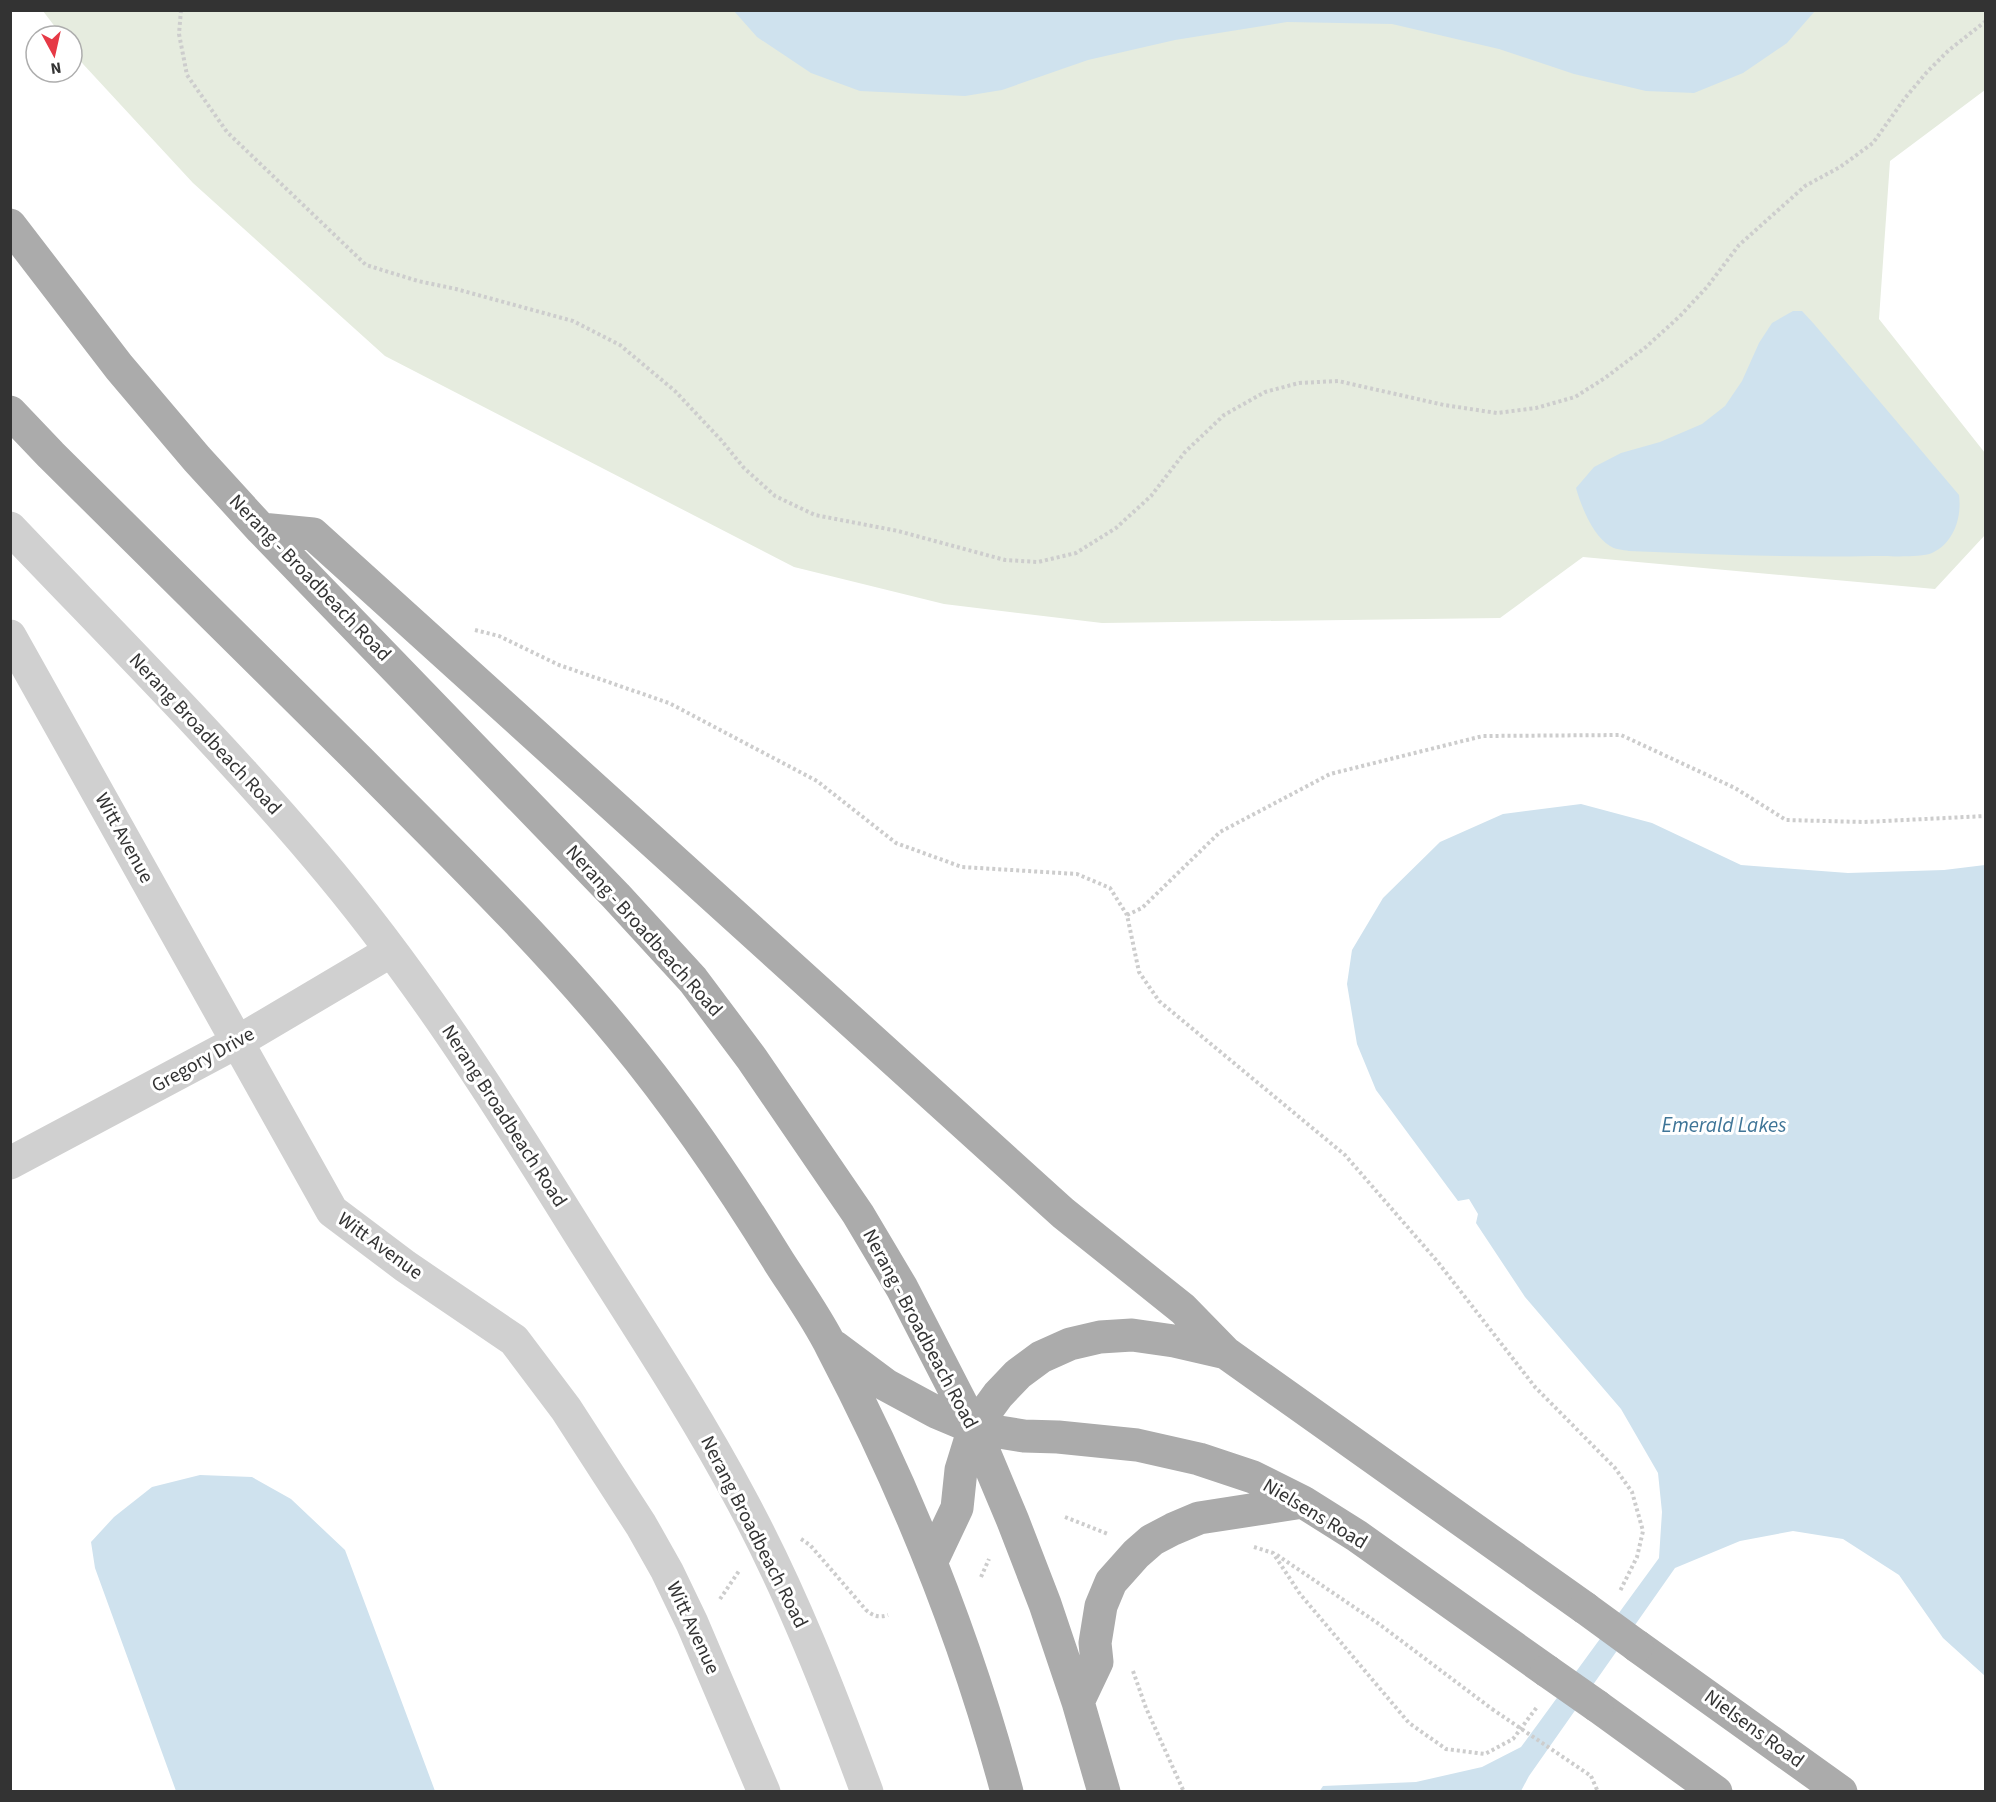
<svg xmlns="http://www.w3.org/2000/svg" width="1996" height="1802" viewBox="0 0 1996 1802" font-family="'Source Sans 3',sans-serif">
<rect width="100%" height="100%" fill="#fff"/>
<!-- green -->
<path fill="#e6ecdf" d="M43,11H1985V90L1890,161L1879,319L1985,453V535L1935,589L1583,557L1500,618L1102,623L944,604L794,567L385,356L193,183L83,64L72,49V36H62Z"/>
<!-- water -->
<path fill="#cfe2ee" d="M734,11H1815L1787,43L1743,73L1694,93L1646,91L1574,74L1499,49L1392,24L1287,22L1175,40L1088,60L1002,90L965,96L860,91L811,73L757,37Z
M1793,311H1802L1814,324L1959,495C1962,517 1954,543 1932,553C1920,558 1886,556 1872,556C1791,558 1710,554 1629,551C1623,550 1614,549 1610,546C1593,536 1581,506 1576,488L1594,467L1621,453L1660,442L1702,424L1725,406L1742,381L1759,343L1772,323Z
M1581,804L1652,823L1741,865L1848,873L1944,870L1985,865V1676L1943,1638L1899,1575L1843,1539L1793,1531L1740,1541L1675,1568L1529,1776L1521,1791L1319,1792L1323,1786L1416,1782L1482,1767L1521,1747L1659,1558L1662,1512L1658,1473L1621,1409L1525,1297L1476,1223L1478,1214L1469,1199L1458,1201L1376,1090L1357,1044L1347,984L1352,950L1383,898L1440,842L1503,814Z
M200,1475L252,1477L291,1499L345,1550L435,1791H176L95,1568L91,1542L114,1517L152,1487Z"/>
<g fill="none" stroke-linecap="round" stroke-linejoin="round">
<!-- path -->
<path stroke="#cdcdcd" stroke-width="4" stroke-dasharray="3 3" stroke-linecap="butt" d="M181,10L179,34L187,75L227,132L366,265L418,281L456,289L573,321L620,345L675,391L721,440L744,468L775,496L815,515L898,531L1005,560L1038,562L1076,553L1116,528L1151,496L1185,452L1224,415L1265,392L1299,383L1338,381L1444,405L1497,413L1536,408L1575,397L1605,378L1646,347L1680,316L1707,287L1739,245L1805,186L1840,167L1873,143L1905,98L1927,72L1949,50L1986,21
M475,630L499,636L559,665L669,703L817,781L896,843L962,867L1077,874L1110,888L1127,915L1139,972L1159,1001L1345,1155L1437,1261L1535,1387L1615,1468L1632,1492L1643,1531L1637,1557L1620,1591
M1127,915L1142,908L1220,832L1330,774L1483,736L1621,735L1735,788L1786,820L1864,822L1986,816
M1065,1517L1108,1534
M801,1539L810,1545L866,1610C873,1616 879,1618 888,1615
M1254,1547L1273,1553L1300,1594L1409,1723L1446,1749L1485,1754L1513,1739L1537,1707
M1277,1555L1379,1624L1492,1709
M981,1577L989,1559
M720,1599L739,1571
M1133,1671L1146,1708L1184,1792
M1591,1776L1598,1792"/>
<!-- minor -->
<path stroke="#d0d0d0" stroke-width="33" d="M10,528C113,636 219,742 316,856C415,972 497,1101 577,1230C633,1319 692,1407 742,1501C792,1594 830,1692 867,1792
M10,636L332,1211L405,1266L514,1340L566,1409L641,1525L667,1571L692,1623L764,1792
M10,1163L239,1041L391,951"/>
<!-- major -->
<path stroke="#ababab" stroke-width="33" d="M10,225L119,367L197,459L261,529L616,896L693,980L752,1059L858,1214L902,1288L974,1428L1013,1521L1045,1604L1078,1702L1104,1792
M10,412L51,455C155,557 258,660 361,762C449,851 540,939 620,1036C679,1107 731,1184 779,1262C797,1290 817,1318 832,1348C906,1489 966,1638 1007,1792
M261,529L313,534L1063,1213L1183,1309L1226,1353L1585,1608
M835,1347L886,1385L936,1412L974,1428L1024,1436L1058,1437L1137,1445L1199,1459L1253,1477L1303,1502L1357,1536L1547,1671
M931,1563L957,1508L961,1470L974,1428L998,1395L1018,1374L1041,1357L1070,1344L1100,1337L1132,1335L1174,1341L1226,1353
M1637,1646L1841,1792
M1078,1702L1097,1662L1095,1643L1101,1606L1111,1582L1136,1554L1152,1540L1173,1529L1199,1518L1303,1502
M1597,1706L1716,1792"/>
<!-- path-bridge -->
<path stroke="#cdcdcd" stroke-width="4" stroke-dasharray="3 3" stroke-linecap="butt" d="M1492,1709L1591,1776"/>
<!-- major-bridge -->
<path stroke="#ababab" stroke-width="33" d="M1585,1608L1637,1646
M1547,1671L1597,1706"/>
</g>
<g text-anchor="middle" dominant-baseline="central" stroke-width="6" stroke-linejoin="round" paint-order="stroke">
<!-- street labels -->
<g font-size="20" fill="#333" stroke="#fff">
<text transform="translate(310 578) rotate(46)">Nerang - Broadbeach Road</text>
<text transform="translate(205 734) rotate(47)">Nerang Broadbeach Road</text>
<text transform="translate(124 838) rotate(61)">Witt Avenue</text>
<text transform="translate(644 931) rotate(48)">Nerang - Broadbeach Road</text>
<text transform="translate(203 1060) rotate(-29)">Gregory Drive</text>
<text transform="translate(504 1116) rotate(57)">Nerang Broadbeach Road</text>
<text transform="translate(380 1246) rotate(36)">Witt Avenue</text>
<text transform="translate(920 1329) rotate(62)">Nerang - Broadbeach Road</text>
<text transform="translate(1315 1514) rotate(31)">Nielsens Road</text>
<text transform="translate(754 1532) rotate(63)">Nerang Broadbeach Road</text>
<text transform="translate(693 1628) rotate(65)">Witt Avenue</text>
<text transform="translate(1754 1729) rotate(36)">Nielsens Road</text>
</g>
<!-- water labels -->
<g font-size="21" font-style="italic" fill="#3f7597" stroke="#fff">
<text x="1724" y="1125">Emerald Lakes</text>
</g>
</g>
<!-- border -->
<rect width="1996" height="1802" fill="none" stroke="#333333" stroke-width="24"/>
<!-- north arrow -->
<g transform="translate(54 54) rotate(172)"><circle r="28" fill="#ffffff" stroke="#adadad" stroke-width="1.5"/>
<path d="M0-4.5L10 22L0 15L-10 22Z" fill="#e63946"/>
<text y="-9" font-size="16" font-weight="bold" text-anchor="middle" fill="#333333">N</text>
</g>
</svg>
